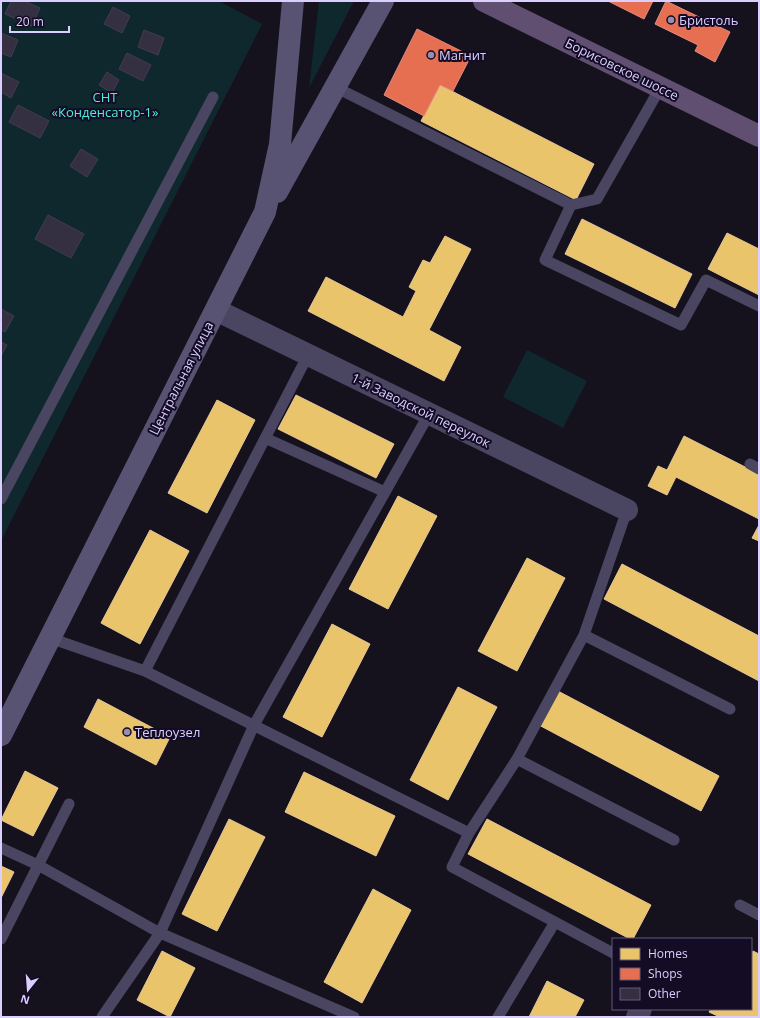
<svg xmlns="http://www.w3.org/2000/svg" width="760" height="1018" viewBox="0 0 760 1018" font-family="'Open Sans',sans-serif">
<rect width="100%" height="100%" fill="#15121e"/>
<!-- green -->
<path fill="#0f282d" d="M1,1H219L262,24L1,541Z
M319,1H354L309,88Z
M527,350L587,381L563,428L503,397Z"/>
<!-- homes -->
<path fill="#e9c46a" stroke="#e5c797" d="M440,85L594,164L576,200L421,121Z
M582,219L692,274L675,308L565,254Z
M727,233L759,249V295L708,269Z
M445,236L471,249L429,330L461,347L444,381L308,311L326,277L403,317L416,291L409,287L423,260L430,263Z
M296,395L394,444L376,478L278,429Z
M217,400L255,420L207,513L168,493Z
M684,436L759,474V519L676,477L667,495L648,486L658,466L667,470Z
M398,496L437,516L388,609L349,589Z
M759,525V541L752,538Z
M150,530L189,551L140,644L101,623Z
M527,558L565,578L517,671L478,651Z
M622,564L759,636V681L604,599Z
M332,624L370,644L322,737L283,717Z
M458,687L497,707L448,800L410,780Z
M556,690L719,776L701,811L537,724Z
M98,699L170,737L156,765L84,727Z
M25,771L58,788L33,836L1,820Z
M304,772L395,816L376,856L285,812Z
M229,819L265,837L217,931L182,914Z
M487,819L651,905L633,939H630L468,854Z
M1,866L14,872L1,898Z
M373,889L411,910L362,1003L324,982Z
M162,951L195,968L170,1017L137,1000Z
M753,951L759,954V1017H720L709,1012L711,1009H751V955Z
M547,981L584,1000L575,1017H529Z"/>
<!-- shops -->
<path fill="#e76f51" stroke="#e38c85" d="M608,1H653L644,19Z
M666,1L730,32L715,62L695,51L698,45L655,24Z
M417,29L471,56L453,91L440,85L424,116L384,95Z"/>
<!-- building -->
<path fill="#342f41" stroke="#433b53" d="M11,1H24L40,8L32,26L5,14Z
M113,7L130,16L122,33L104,24Z
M144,30L164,38L158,55L138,47Z
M1,33L18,40L11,57L1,53Z
M127,53L151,65L143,81L119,69Z
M107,72L119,80L112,93L99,85Z
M1,73L19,82L11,98L1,92Z
M18,105L49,121L40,138L9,122Z
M81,149L98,159L87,177L70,166Z
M48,215L84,234L71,258L35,239Z
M1,309L14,316L5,332L1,330Z
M1,342L7,345L1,356Z"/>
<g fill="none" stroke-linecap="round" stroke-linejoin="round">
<!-- lane -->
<path stroke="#4a4560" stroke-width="11" d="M335,87L571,205L545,260L681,325L706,280L759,306
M571,205L597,199L660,88
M265,438L385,492
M750,464L759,469
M1,499L213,97
M584,635L730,709
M50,638L145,671L469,833
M145,671L308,355
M517,759L674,840
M1,848L38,865L160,933L354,1017
M740,905L759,915
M1,939L69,804
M613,953L452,867L469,833L517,759L584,635L627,510
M102,1017L160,933L254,725L429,414
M498,1017L555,922"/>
<!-- street -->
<path stroke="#4a4560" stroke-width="22" d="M216,310L627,510
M637,1017L641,1009"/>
<!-- secondary -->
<path stroke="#585372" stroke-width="22" d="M277,192L383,1
M1,735L265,212L280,144L293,1"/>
<!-- primary -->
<path stroke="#604f71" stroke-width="22" d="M484,1L759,136"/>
</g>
<!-- markers -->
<g fill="#968db0" stroke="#130c24" stroke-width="1.5">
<circle cx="671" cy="20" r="4"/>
<circle cx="431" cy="55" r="4"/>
<circle cx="127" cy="732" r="4"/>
</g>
<g text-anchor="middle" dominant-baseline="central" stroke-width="4" stroke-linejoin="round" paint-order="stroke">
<!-- poi labels -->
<g font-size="13" fill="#dbcfff" stroke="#130c24" text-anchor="start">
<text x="679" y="20">Бристоль</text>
<text x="439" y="55">Магнит</text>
<text x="135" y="732">Теплоузел</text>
</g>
<!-- street labels -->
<g font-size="13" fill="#dbcfff" stroke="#130c24">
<text transform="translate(622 69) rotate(26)">Борисовское шоссе</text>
<text transform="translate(181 378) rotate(-63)">Центральная улица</text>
<text transform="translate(421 410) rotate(26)">1-й Заводской переулок</text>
</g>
<!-- park labels -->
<g font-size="13" fill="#4febd9" stroke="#130c24">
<text x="105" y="97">СНТ<tspan x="105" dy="15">«Конденсатор-1»</tspan></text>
</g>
</g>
<!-- border -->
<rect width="760" height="1018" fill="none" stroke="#dbcfff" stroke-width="4"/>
<!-- legend -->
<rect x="612" y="938" width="140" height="72" fill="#130c24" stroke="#635a7c"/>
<rect x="620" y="948" width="20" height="12" fill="#e9c46a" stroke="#635a7c"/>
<text x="648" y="958" font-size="12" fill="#dbcfff">Homes</text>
<rect x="620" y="968" width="20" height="12" fill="#e76f51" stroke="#635a7c"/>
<text x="648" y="978" font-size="12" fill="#dbcfff">Shops</text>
<rect x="620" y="988" width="20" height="12" fill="#342f41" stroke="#635a7c"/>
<text x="648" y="998" font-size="12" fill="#dbcfff">Other</text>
<!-- north arrow -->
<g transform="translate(28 990) rotate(197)" stroke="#130c24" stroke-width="3" paint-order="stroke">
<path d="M0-3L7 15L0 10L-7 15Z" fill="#dbcfff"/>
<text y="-6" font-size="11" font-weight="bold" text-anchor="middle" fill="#dbcfff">N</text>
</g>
<!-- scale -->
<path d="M10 26v6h59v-6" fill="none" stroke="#dbcfff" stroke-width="2"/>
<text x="16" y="26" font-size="12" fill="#dbcfff" stroke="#130c24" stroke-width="3" paint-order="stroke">20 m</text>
</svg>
